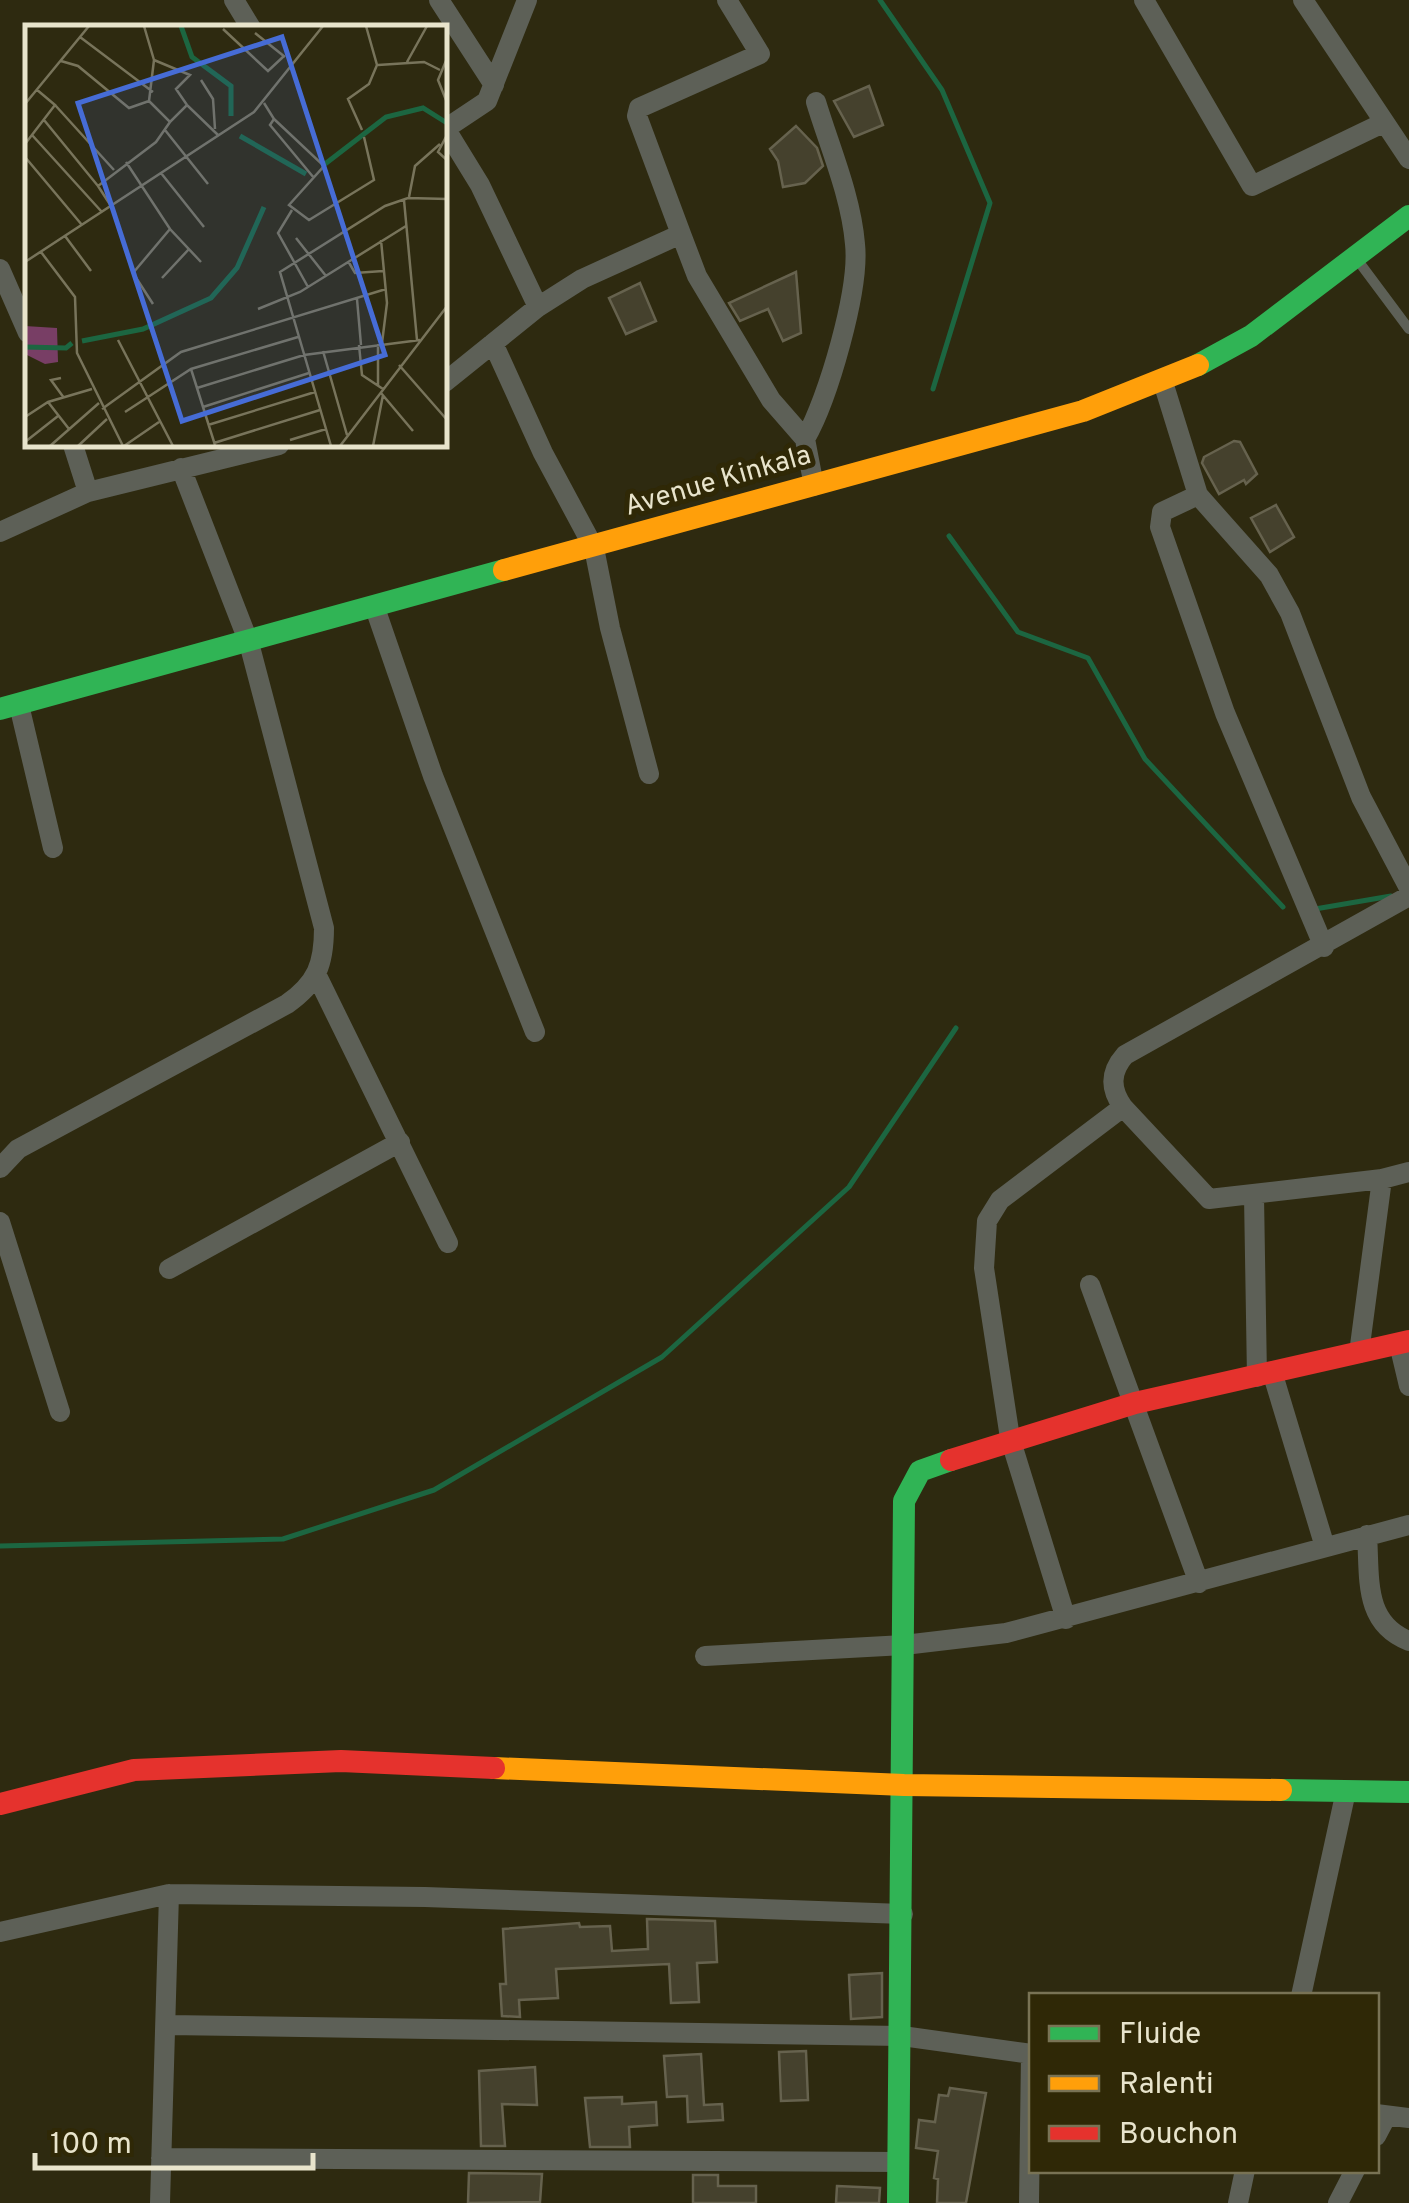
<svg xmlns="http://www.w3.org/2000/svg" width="1409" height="2203" viewBox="0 0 1409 2203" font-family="Overpass,sans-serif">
<rect width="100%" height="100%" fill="#2e2a10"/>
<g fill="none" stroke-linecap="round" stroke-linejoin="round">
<!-- stream -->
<path stroke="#1c6641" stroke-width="5" d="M880,0L942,90L990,203L933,389
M949,536L1018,632L1088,658L1145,759L1283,907
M1315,909L1391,896
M0,1546L283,1539L434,1490L662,1357L849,1187L956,1028"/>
</g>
<!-- building -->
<path fill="#45412d" stroke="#66624e" stroke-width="2.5" d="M869,86L883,125L854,137L834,101Z
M796,126L817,148L823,166L805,183L783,187L778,161L770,149Z
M796,272L801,333L783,341L768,309L740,321L729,303Z
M640,283L656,321L626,334L609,298Z
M1234,441L1240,442L1257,474L1246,484L1244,480L1219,494L1202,463L1204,457Z
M1276,505L1294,537L1270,552L1251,518Z
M647,1919L715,1921L717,1962L697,1963L699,2002L671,2003L669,1964L556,1969L558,1998L519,2000L520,2017L502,2016L500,1984H506L503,1929L579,1923L580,1927L610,1926L612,1951L648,1949Z
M882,1973V2017L851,2019L849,1975Z
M806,2051L808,2100L781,2101L779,2052Z
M701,2054L704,2105L722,2104L723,2120L688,2122L687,2096L667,2097L664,2056Z
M535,2067L537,2105L502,2104L505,2146H481L479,2071Z
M950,2088L986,2093L966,2203H937L938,2179L934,2178L938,2151L916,2148L919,2120L935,2122L939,2095L948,2096Z
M622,2097V2104L656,2102L657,2125L629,2127L630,2147H590L585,2098Z
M469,2173L542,2174L540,2202L468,2203Z
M693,2175H718V2186H756V2203H693Z
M837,2186L880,2188L879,2203H836Z"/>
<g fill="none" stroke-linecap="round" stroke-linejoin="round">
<!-- lane -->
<path stroke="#5d6057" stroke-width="10" d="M1359,262L1409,329"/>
<!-- street -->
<path stroke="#5d6057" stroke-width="20" d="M234,0L251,28
M439,0L494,85
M1144,0L1252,186L1383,123
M1303,0L1409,159
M448,127L487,101L527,0
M445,128L480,185L538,307L582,279L681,234L697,276L771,400L805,439L814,486
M681,234L637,116L639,108L760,54L727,0
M0,269L28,333
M493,343L543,453L594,548L610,628L649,774
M1162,379L1198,495L1162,512L1160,527L1225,713L1324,947
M445,382L538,307
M805,439C828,399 860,289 855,244C851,196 830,148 816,102
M73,445L88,492
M1198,495L1269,575L1290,613L1361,797L1409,888
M0,532L88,492L279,445
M375,608L433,776L535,1032
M19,705L53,848
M1409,896L1125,1055C1110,1072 1110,1089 1123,1107L1209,1199L1382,1179L1409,1172
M317,976L448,1243
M0,1168L18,1149L287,1004C317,983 324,964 324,928L249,643L181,468
M1254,1196L1257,1377
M0,1222L60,1412
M169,1269L400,1142
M1090,1285L1199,1583
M1399,1344L1409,1386
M1359,1353L1382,1179
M1273,1375L1325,1547
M1367,1535C1370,1578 1363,1623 1409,1641
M1066,1619L1010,1438L984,1268L987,1221L1000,1200L1123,1107
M705,1656L904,1645L1006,1633L1409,1525
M0,1932L169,1894L425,1897L903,1914
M1301,1996L1346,1791
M168,2025L902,2036L1032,2054
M1376,2114L1409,2118
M1376,2136L1386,2117
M161,2158L899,2162
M160,2203L169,1894
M1029,2203L1031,2054
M1238,2203L1245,2170
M1338,2203L1355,2170"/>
<!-- fast -->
<path stroke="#30b455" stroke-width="22" d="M1198,365L1251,336L1409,216
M0,709L504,570
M1281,1790L1409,1792
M898,2203L904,1501L920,1471L951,1460"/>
<!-- slow -->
<path stroke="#ff9f0a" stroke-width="22" d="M504,570L1083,411L1198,365
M494,1768L904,1785L1281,1790"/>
<!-- jam -->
<path stroke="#e5322d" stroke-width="22" d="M951,1460L1135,1403L1409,1341
M0,1804L134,1770L341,1761L494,1768"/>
</g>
<g text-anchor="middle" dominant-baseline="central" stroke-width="10" stroke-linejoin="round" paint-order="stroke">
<!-- street labels -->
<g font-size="28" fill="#e8e4cc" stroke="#2f2806">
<text transform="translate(718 482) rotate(-16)">Avenue Kinkala</text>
</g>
</g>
<!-- overview -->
<g transform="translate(25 25)">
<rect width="422" height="422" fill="#2e2a10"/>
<path d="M0,301L32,303L33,337L20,339L0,329Z" fill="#783e65"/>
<path fill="none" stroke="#1c6641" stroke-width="5" d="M156,1L167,32L206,61V91M215,111L281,149M300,139L361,92L398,83L422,98M57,316L118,304L186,273L212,243L239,182M0,322L41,323L47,318"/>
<path fill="none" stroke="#78745b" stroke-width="2.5" d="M119,1L129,35L124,76M198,4L243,46L259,31M230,8L260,32M55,12L128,67M423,31L413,55L423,80M129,35L165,50L151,64L162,80M36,36L53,41L104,83L124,76L145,97L162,80L193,110M382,37L402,1M353,40L399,37L415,45M176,55L188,74L190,104M239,78L249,94L245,100L289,153M0,79L64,1M30,80L89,145M249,94L299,141L264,180L284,195L349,155L339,112M19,95L73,161M140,105L183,159M337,105L323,74L344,59L352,40L341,1M423,108L413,127L423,136M7,110L76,186M0,119L30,80L11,64M0,132L57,200M101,137L145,204L176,237M136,148L179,202M384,172L390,141L415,119M379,175L392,315M86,181L73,161L131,117L145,97M267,185L253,208L283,262M40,211L66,246M271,213L301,251M356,215L362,278L357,318M16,227L50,272L52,328L98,421M323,236L330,248L358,246M0,237L229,87L298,1M137,253L164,224M332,274L336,320M128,279L108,248L145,204M233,284L275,267L381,201M93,315L148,421M353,319V360M334,320L337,350L358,364M298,326L322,410M374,340L423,396M166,344L190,420M36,353L26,355L39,373M172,363L279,330L395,315M356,368L388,406M23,377L44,404M178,382L284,348M77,384L156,327L361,264M100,387L166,344L273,312M0,392L23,377L67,364M183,400L290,367M265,415L301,404M0,417L33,391M189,418L295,385M25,421L74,378M53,421L82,394M99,421L134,397M306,421L255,247L360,181L383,173L423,174M315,421L423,280M348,421L358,370"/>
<path fill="#466cd6" fill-opacity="0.15" stroke="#466cd6" stroke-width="5" d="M257,12L360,330L157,396L53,78Z"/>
<rect width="422" height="422" fill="none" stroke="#e8e4cc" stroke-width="5"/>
</g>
<!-- legend -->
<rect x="1029" y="1993" width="350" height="180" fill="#2f2806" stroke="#797355" stroke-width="2.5"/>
<rect x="1049" y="2026" width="50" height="15" fill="#30b455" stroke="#797355" stroke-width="2.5"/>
<text x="1119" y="2043" font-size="30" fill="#e8e4cc">Fluide</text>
<rect x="1049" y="2076" width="50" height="15" fill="#ff9f0a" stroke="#797355" stroke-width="2.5"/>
<text x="1119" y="2093" font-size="30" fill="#e8e4cc">Ralenti</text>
<rect x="1049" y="2126" width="50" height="15" fill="#e5322d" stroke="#797355" stroke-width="2.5"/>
<text x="1119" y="2143" font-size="30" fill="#e8e4cc">Bouchon</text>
<!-- scale -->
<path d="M35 2153v15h278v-15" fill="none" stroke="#e8e4cc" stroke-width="5"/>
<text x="50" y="2153" font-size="30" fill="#e8e4cc" stroke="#2f2806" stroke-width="8" paint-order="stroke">100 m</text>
</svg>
